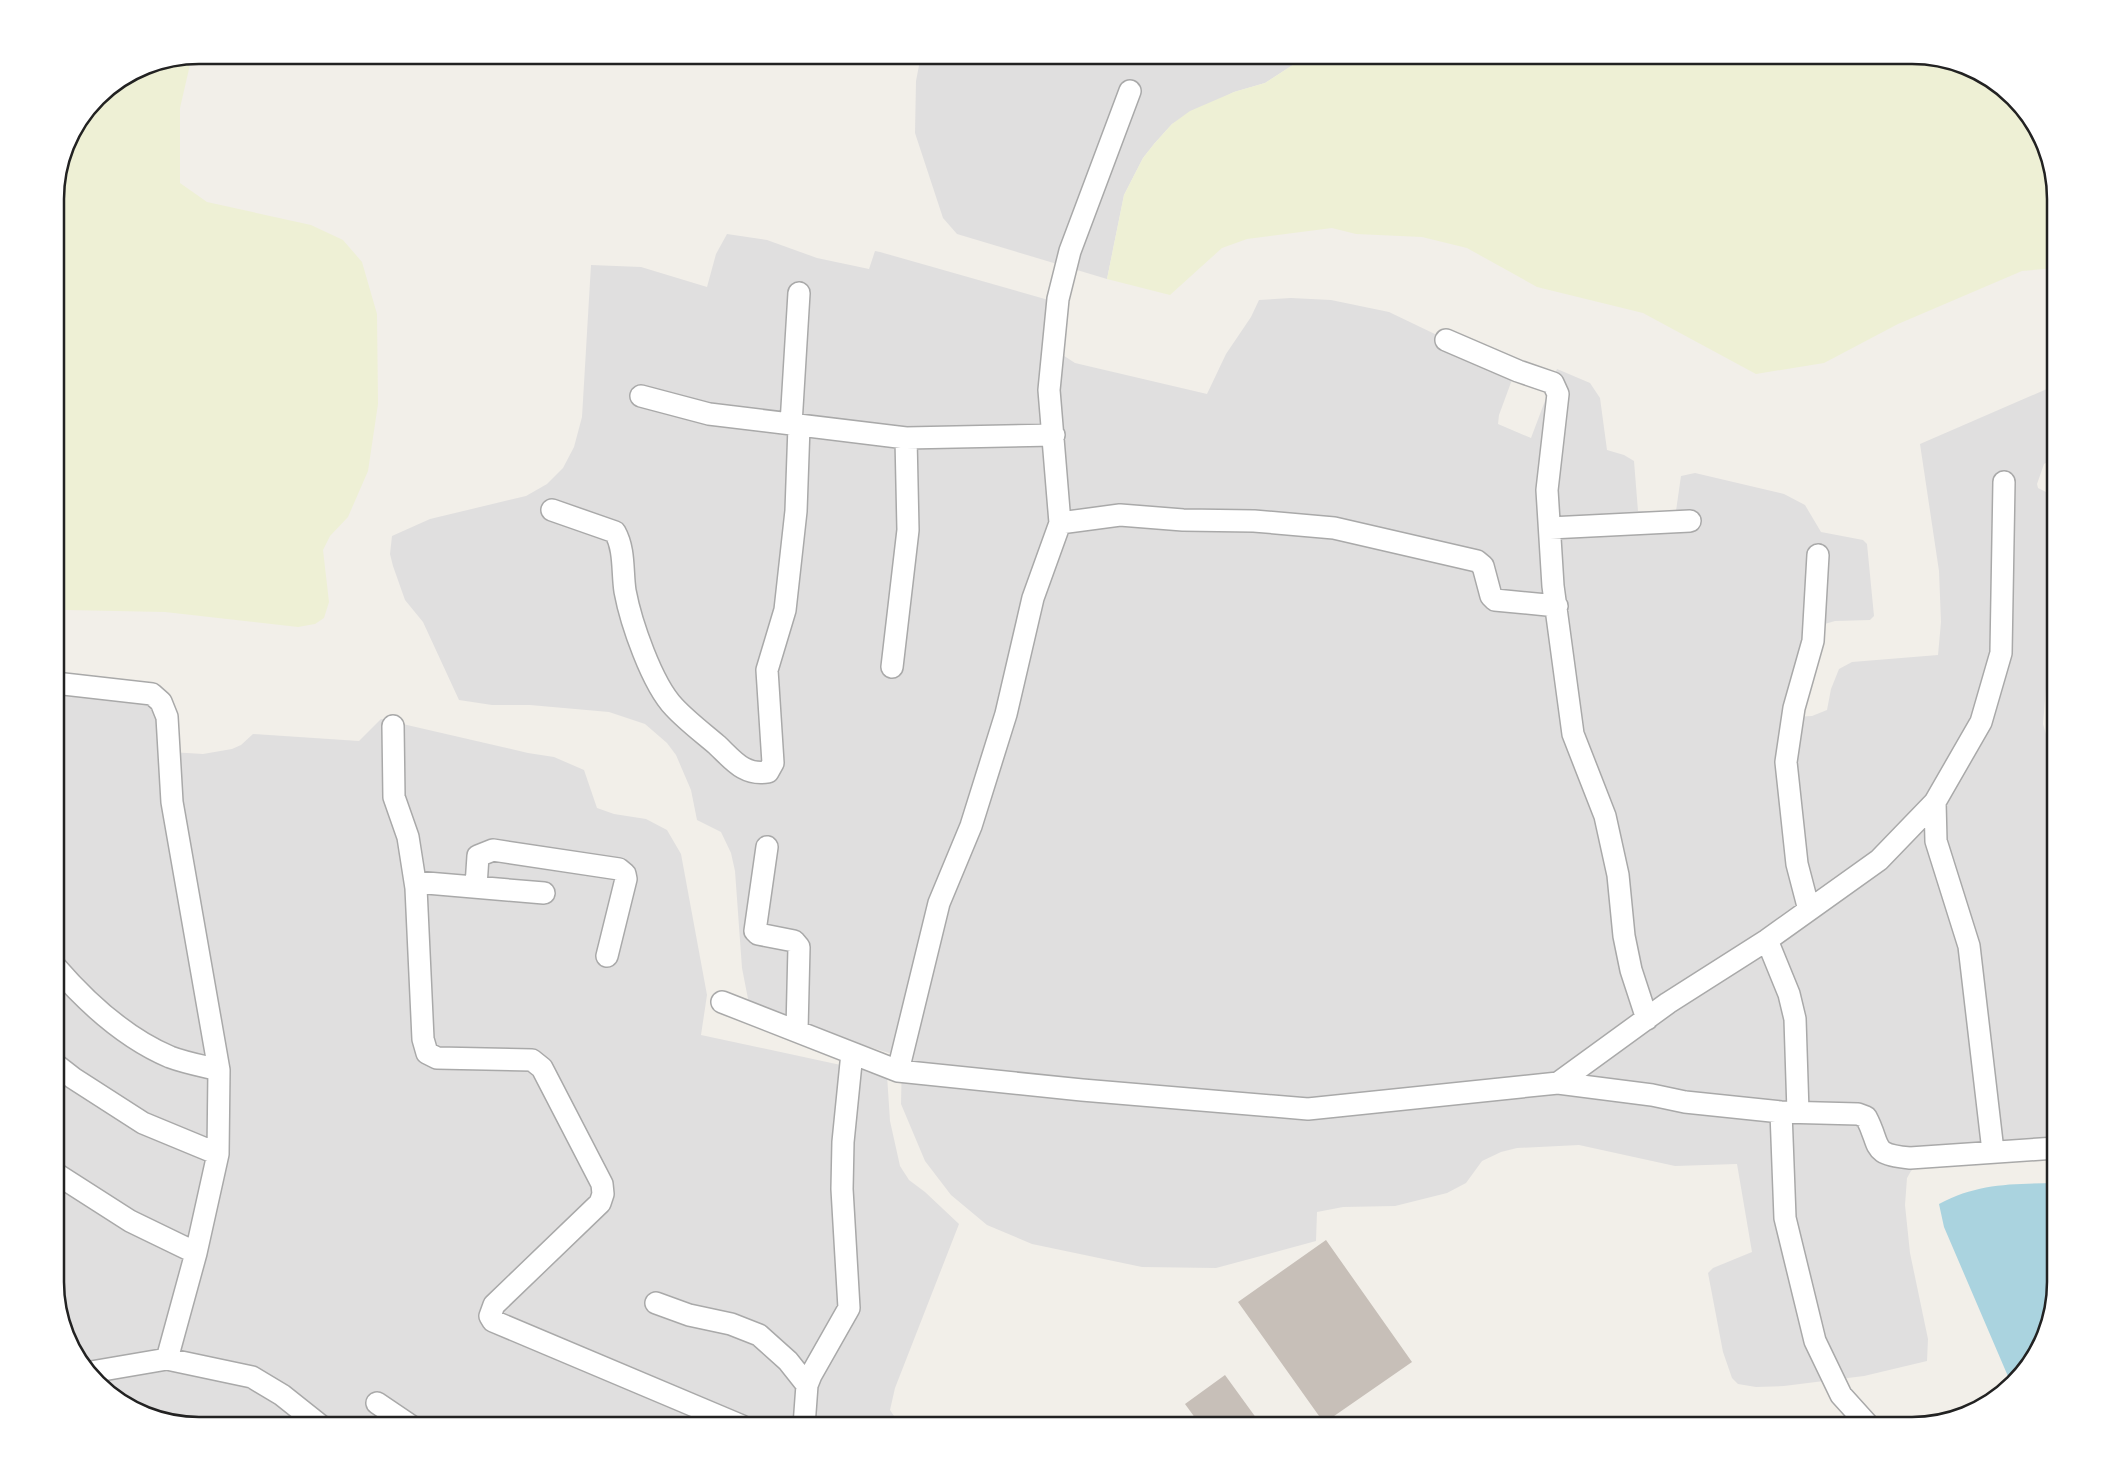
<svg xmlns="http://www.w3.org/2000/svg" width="2111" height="1481" viewBox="0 0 2111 1481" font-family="Cabin,sans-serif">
<rect width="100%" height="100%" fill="#f2efe9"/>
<!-- residential -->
<path fill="#e0dfdf" d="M921,55H1303L1299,61L1265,83L1234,92L1172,124L1154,144L1143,158L1124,195L1107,279L957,234L943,218L915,133L916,81Z
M727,234L767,240L817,258L869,269L875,251L880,252L1059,303L1055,350L1075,363L1207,394L1226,354L1251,317L1259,300L1291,298L1331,300L1389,312L1464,348L1513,377L1499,415L1498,424L1531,438L1557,369L1590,383L1600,398L1607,450L1624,455L1634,461L1638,511H1676L1681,476L1695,473L1784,494L1805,505L1821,532L1863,540L1867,544L1874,616L1870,620L1835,621L1814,627L1793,717L1812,716L1827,710L1831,689L1839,669L1852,662L1938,655L1941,622L1939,571L1920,444L2056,385V457L2044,464L2037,484L2038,488L2056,497V637L2049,652L2043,724L2048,741L2056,753V806L2051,822L2056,844V1157L1916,1166L1911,1171L1907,1178L1905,1205L1910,1253L1928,1339L1927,1361L1864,1376L1784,1386L1756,1387L1738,1384L1732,1378L1723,1352L1708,1273L1713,1268L1752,1252L1737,1164L1675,1166L1579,1145L1517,1148L1501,1152L1482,1161L1466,1183L1447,1193L1395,1206L1343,1207L1317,1212L1316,1241L1216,1268L1142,1267L1032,1244L987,1225L951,1195L925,1161L901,1104L902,1057L853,1042L749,1004L742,968L735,871L731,853L721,832L697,820L691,790L676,755L667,743L645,724L609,712L530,705H492L459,700L423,622L405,600L393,566L390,554L392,536L430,519L526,496L547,484L563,468L574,447L582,417L591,265L641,267L707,287L716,254Z
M55,681L161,696L170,752L203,754L232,749L241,745L253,734L359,741L381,719L528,753L554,757L584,770L597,808L614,814L646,819L667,830L681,854L707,995L701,1035L887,1075L890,1121L900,1166L909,1180L925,1192L959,1224L895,1388L890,1410L898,1422L914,1426H199L119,1402L74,1354L55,1291Z"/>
<!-- farmland -->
<path fill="#eef0d5" d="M1303,55H1912L1992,79L2041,135L2056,199V268L2022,271L1898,324L1824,363L1756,374L1643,313L1537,287L1467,248L1422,237L1356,234L1332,228L1247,239L1222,248L1170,295L1107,279L1124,195L1143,158L1154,144L1172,124L1190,111L1234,92L1265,83L1299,61Z
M192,56L180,108V183L207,202L311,225L343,240L362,262L377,314L378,404L368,471L348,517L330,536L323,550L329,602L324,618L315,624L298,627L165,612L66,610L55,608V190L66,144L97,97L144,66Z"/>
<!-- water -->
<path fill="#aad3df" d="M2056,1183V1282L2032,1362L2010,1381L1944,1227L1939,1204C1978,1183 2012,1184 2056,1183Z"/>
<!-- building -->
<path fill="#c7bfb8" d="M1326,1240L1412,1362L1324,1423L1238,1302Z
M1225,1375L1262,1426H1201L1185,1404Z"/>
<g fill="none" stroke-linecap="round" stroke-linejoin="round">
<!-- minor casing -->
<g stroke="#a9a9a9" stroke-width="24">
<path id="minor" d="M1446,340L1518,371L1553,383L1558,394L1547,490L1553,586L1573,734L1605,816L1618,875L1624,936L1631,970L1647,1019
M641,396L709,414L906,438L1054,435
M791,424L799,293
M552,510L615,532C625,550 622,571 625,591C631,623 652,684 674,707C687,721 703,733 717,745C733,760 744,776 768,772L773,763L767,670L785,610L796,511L799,426
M1060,523L1120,515L1183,520L1254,521L1334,528L1477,561L1483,566L1491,596L1495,600L1557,606
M1550,528L1690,521
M892,667L908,530L906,438
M55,683L152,694L161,702L167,717L172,802L219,1070L218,1154L196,1253L167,1359
M393,726L394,797L408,837L416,888L423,1039L427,1053L437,1058L532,1060L542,1068L602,1184L603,1194L600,1203L494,1305L490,1316L493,1321L742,1426
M1935,802L1936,841L1969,946L1993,1151
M767,847L755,931L758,934L794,941L799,947L797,1030
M415,882L544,893
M476,886L478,856L493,850L619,869L625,874L626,879L607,956
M1809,910L1797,864L1786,762L1794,708L1813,641L1818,555
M1767,940L1789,994L1795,1019L1798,1112
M55,966C87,1003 125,1038 170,1057C186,1063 203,1066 219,1070
M722,1002L898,1071L1082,1090L1308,1109L1558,1083L1652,1095L1685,1102L1781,1112L1858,1114L1866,1117C1882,1147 1869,1154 1910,1158L2056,1148
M55,1064L73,1078L143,1123L218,1154
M898,1071L939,903L971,826L1006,714L1033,598L1060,523L1049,390L1058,299L1070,251L1130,91
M1558,1083L1668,1003L1767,940L1879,860L1935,802L1981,722L2001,653L2004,482
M1781,1112L1785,1218L1815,1341L1841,1395L1869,1426
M55,1173L130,1221L196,1253
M656,1303L689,1315L731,1324L759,1335L788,1361L807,1385
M91,1372L167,1359L252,1377L282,1395L321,1426
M377,1403L411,1426
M804,1426L807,1385L811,1375L849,1308L842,1189L843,1142L852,1053"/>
</g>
<!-- minor -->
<use href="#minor" stroke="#fff" stroke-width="21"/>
</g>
<!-- crop -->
<path d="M0 0H2111V1481H0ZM199 64H1912A135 135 0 0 1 2047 199V1282A135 135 0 0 1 1912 1417H199A135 135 0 0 1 64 1282V199A135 135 0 0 1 199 64Z" fill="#fff" fill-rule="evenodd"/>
<path fill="none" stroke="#222" stroke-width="2.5" d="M199 64H1912A135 135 0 0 1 2047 199V1282A135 135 0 0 1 1912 1417H199A135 135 0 0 1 64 1282V199A135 135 0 0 1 199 64Z"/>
</svg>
